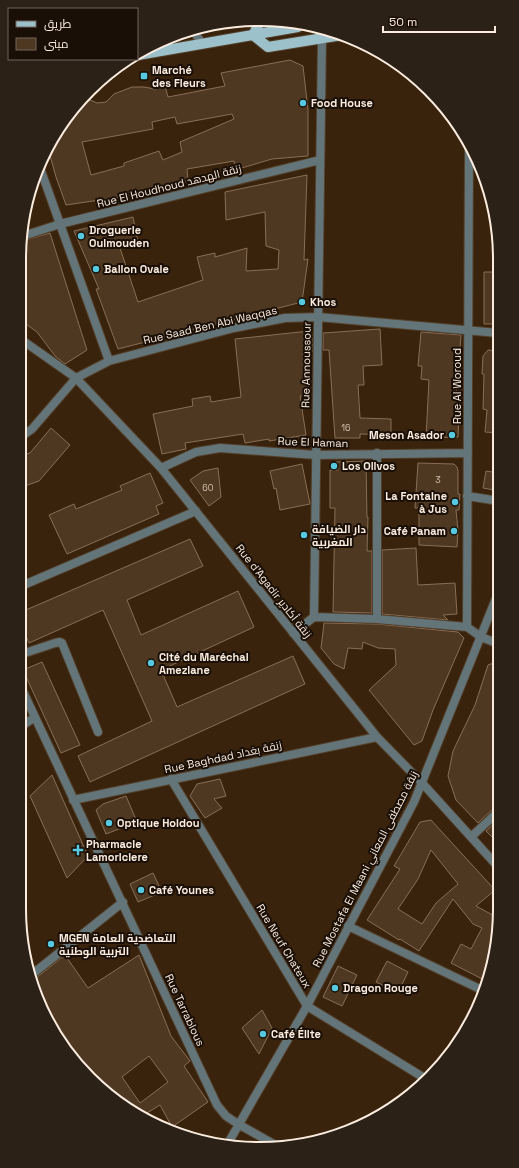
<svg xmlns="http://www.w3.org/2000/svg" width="519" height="1168" viewBox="0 0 519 1168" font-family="'Space Grotesk',Cairo,sans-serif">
<rect width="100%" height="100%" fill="#39230c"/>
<!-- building -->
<path fill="#4f3821" stroke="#896e56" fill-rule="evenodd" d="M290,60L303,66L308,110V156L272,159L235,170L234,161L187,169L188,181L127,196L66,205L56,177L49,152L79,101L83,97L97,103L106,102L114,94L132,87H144L155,89L165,86L168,97L225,86L221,73ZM232,114L234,119L180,142L182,152L163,160L159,151L124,163V166L91,175L82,142L153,129L152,122L175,117L177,124Z
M307,175L304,260L308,259L302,302L118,349L96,289H99L74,231L133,217L138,242L120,248L138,302L203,280L197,257L215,253V257L247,248L246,271L278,269L279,250L266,246L265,212L226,220L225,192Z
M50,233L87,350L65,364L55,356L37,332L19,319V259L22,241Z
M484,272H498V324H484Z
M380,329L382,365L363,366L364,385H358L360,418L391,419V435L360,434V438H335L329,350H323V333Z
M309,331V334H312V352L303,353L310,395L300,396L306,435L269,441V439L245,443L243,434L185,443L186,449L162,454L153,414L193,406L192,399L210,396L211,402L241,397L235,339Z
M421,332L461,335L456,399H460L458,437L426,438L429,380L421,379L422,366H418Z
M488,350L498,351L499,433L485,432L487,410L483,409L484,374H482L483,356Z
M51,428L70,445L39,481L19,488V456L30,453Z
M366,461L367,517H368L367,551H372V613L333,612L335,508H330V470H337L336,462Z
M418,463L454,464L457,467L458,471V494H460L459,510H456L458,530L457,547L419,545V508H415Z
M302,464L310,504L280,510L276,488L274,489L270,471Z
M218,468L221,497L209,506L190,480L203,471Z
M486,471L499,473V491L483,488Z
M150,473L163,503L156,506L159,514L67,554L49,515L74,504L76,509L122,490L120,486Z
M190,539L203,566L127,600L141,635L238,591L254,627L161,670L177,707L293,656L305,684L90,782L78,756L152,721L103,610L29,643L19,621V613Z
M416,548L418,585L455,583L457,614L443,615L448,620L382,614V550Z
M324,623L377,624L458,632L464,638L433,710L422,741L414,745L369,690L396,665L395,649L378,648L363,642L362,649L348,648L344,669L334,664L321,648Z
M499,661L500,805L496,806L478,823L456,800L448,776L453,751L475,705L488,665Z
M42,662L80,745L61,753L23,670Z
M52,775L88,856L67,878L30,796Z
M220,779L226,796L214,799L222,808L205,818L190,796L197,784Z
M126,796L137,822L106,834L96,810L103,804Z
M500,818V845L486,831Z
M431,820L495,890L476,906L498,918L488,982L451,963L461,944L471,949L482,928L473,924L453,899L419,951L400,939L399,940L367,920L400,869L394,866L420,822ZM431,850L458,884L436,903L422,924L398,909L418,879Z
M153,873L162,892L138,902L130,884Z
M65,955L88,988L139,955L171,1036L190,1061L184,1066L208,1102L172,1127L160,1105L147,1113L153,1122L139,1117L79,1067L32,986L31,982ZM149,1056L168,1082L140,1103L122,1077Z
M387,961L408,972L398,993L376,982Z
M338,966L357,975L342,1006L323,997Z
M262,1010L272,1028L259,1054L242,1028Z"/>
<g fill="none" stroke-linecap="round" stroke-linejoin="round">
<!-- minor casing -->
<g stroke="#543f2a" stroke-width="10">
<path id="minor" d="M195,33L202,44
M40,168L109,361
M23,236L60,224L320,160
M19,338L76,378L161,468L377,737L423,784L500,869
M19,438L32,429L76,378L109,361L234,328L285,318L318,317L498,333
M161,468L196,452L220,448L316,455L468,453
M467,496L499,501
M19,587L196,511
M314,617L322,38
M314,617L377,619L467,627
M377,619V453
M467,627L469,145
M467,627L481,637L499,644
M293,633L314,617
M19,655L55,643L60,642L62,643L98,732
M19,683L217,1105L226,1116L238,1124L279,1147
M19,728L35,717
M171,779L307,1006L426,1079
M73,800L377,737
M471,837L500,810
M348,926L484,991
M30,976L123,902
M227,1145L307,1006L414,802L499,591"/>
</g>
<!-- primary casing -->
<g stroke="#543f2a" stroke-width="12">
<path id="primary" d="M253,35L268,47L342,35
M253,35L260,22
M138,55L298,27"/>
</g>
<!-- minor -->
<use href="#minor" stroke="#637579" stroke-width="8"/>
<!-- primary -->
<use href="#primary" stroke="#9cc1ca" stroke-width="10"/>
</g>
<!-- markers -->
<g fill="#56c9e1" stroke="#190f06" stroke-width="1.5">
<rect x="140" y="72" width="8" height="8" rx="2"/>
<circle cx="303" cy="103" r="4"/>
<circle cx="81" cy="236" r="4"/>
<circle cx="96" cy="269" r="4"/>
<circle cx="302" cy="302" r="4"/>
<circle cx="452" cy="435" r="4"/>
<circle cx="334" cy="466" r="4"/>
<circle cx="455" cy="502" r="4"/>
<circle cx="454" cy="531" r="4"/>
<circle cx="304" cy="535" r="4"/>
<circle cx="151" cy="663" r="4"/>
<circle cx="109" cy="823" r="4"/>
<path d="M76 844h4v4h4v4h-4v4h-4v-4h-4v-4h4z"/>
<circle cx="141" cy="890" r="4"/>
<circle cx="51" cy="944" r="4"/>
<circle cx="335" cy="988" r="4"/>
<circle cx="263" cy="1034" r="4"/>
</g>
<g text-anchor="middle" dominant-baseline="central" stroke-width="4" stroke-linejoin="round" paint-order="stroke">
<!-- number labels -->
<g font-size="9" fill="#d0bfb0">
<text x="346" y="428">16</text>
<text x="438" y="480">3</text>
<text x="208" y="488">60</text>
</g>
<!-- poi labels -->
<g font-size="11" font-weight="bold" fill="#fbecdf" stroke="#190f06" text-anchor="start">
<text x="152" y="70">Marché<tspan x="152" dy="13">des Fleurs</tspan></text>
<text x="311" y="103">Food House</text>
<text x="89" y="230">Droguerie<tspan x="89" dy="13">Oulmouden</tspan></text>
<text x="104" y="269">Ballon Ovale</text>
<text x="310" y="302">Khos</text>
<text x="444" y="435" text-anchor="end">Meson Asador</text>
<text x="342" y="466">Los Olivos</text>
<text x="447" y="496" text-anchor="end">La Fontaine<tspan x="447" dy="13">à Jus</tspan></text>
<text x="312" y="529">دار الضيافة<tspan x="312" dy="13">المغربية</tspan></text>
<text x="446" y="531" text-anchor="end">Café Panam</text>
<text x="159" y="657">Cité du Maréchal<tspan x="159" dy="13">Ameziane</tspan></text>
<text x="117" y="823">Optique Hoidou</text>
<text x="86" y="844">Pharmacie<tspan x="86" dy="13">Lamoriciere</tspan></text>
<text x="149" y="890">Café Younes</text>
<text x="59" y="938">MGEN التعاضدية العامة<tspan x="59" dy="13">التربية الوطنية</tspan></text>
<text x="343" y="988">Dragon Rouge</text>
<text x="271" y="1034">Café Élite</text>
</g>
<!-- street labels -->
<g font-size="11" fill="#fbecdf" stroke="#190f06">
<text transform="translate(169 186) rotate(-14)">Rue El Houdhoud زنقة الهدهد</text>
<text transform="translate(210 325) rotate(-13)">Rue Saad Ben Abi Waqqas</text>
<text transform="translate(306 365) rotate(-89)">Rue Annoussour</text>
<text transform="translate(457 386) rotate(-90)">Rue Al Woroud</text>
<text transform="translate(313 442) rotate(2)">Rue El Haman</text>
<text transform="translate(274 591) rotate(52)">Rue d'Agadir زنقة أكادير</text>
<text transform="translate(223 757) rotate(-12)">Rue Baghdad زنقة بغداد</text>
<text transform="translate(365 869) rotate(-63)">Rue Mostafa El Maani زنقة مصطفى المعاني</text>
<text transform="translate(284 946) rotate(59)">Rue Neuf Chateux</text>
<text transform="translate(185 1010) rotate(65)">Rue Tarrablous</text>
</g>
</g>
<!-- crop -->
<path d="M0 0H519V1168H0ZM259 26H260A233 233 0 0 1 493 259V909A233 233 0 0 1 260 1142H259A233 233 0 0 1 26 909V259A233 233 0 0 1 259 26Z" fill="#2b2117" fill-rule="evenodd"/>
<path fill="none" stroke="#fbecdf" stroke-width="2" d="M259 26H260A233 233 0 0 1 493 259V909A233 233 0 0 1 260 1142H259A233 233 0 0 1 26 909V259A233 233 0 0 1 259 26Z"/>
<!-- legend -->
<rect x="8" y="8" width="130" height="52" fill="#190f06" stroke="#73675d"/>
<rect x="16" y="21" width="20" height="6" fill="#9cc1ca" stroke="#73675d"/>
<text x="44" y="28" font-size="12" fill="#fbecdf">طريق</text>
<rect x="16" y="38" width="20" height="12" fill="#4f3821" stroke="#73675d"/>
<text x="44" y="48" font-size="12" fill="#fbecdf">مبنى</text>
<!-- scale -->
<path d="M383 26v6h112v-6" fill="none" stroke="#fbecdf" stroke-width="2"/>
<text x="389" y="26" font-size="12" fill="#fbecdf" stroke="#190f06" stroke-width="3" paint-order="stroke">50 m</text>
</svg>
